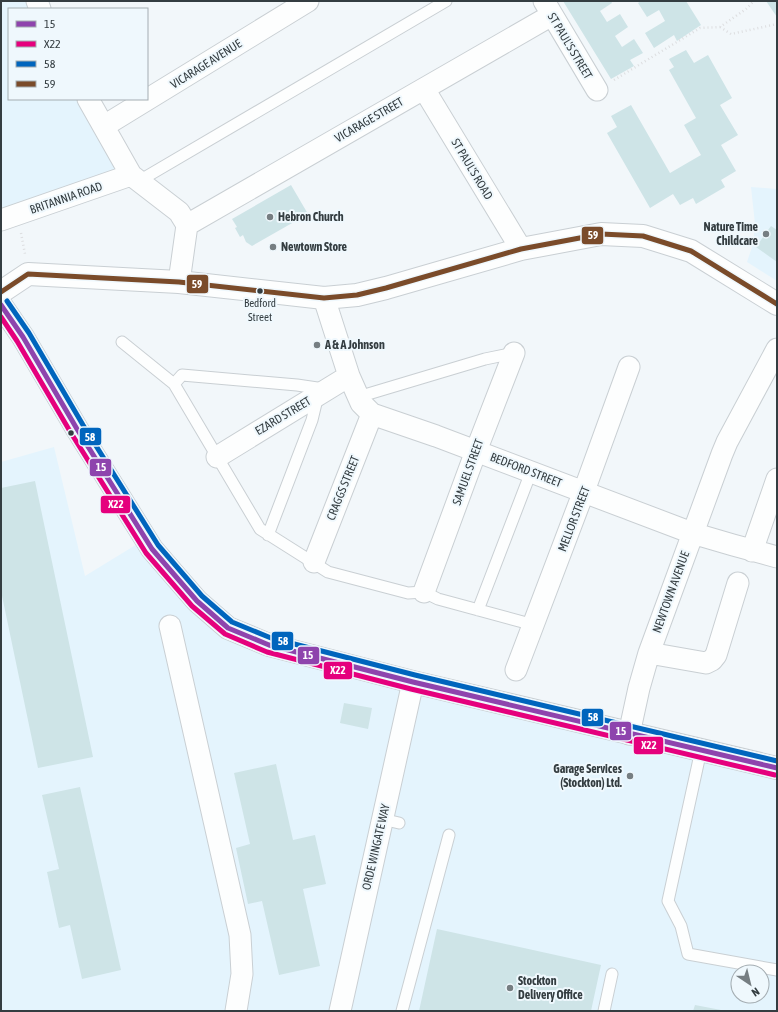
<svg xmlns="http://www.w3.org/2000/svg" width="778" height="1012" viewBox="0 0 778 1012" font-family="'Asap Condensed',sans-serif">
<rect width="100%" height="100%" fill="#f2f7fa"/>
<!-- built -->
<path fill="#e4f4fd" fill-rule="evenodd" d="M1,1H49L52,9H9V99H94L132,182L1,231Z
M751,187L777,189V281L747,262L753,244L755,224Z
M54,447L85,576L152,535L235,628L777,760V1011H1V462ZM738,972H762V996H738Z"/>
<!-- building -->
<path fill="#cee4e7" d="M563,1H611L612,3L600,11L607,22L620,14L628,27L615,36L622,47L634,39L643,53L630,60L634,66L611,79Z
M641,1H686L701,25L677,41L674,35L654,48L645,33L665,21L659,10L647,17L638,3Z
M766,1H777V17Z
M686,50L694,63L708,55L732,98L720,105L738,135L721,145L736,171L721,180L725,187L696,204L693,198L680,205L673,194L650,208L607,133L617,127L611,116L631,105L670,173L701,155L684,125L696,118L669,70L674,67L669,59Z
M291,185L308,214L252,246L246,242L243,235L240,237L235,228L237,227L232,219Z
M771,226L777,230V262L756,247Z
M35,481L93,757L38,768L1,591V488Z
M344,703L372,708L368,729L340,723Z
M276,764L293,840L315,835L326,884L303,889L320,966L279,975L262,901L248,904L236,848L250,844L234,773Z
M80,787L121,970L82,979L70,925L59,928L47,872L59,869L42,795Z
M437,929L601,965L591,1011H419Z
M695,1005L721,1010V1011H693Z"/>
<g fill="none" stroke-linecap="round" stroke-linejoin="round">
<!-- lane casing -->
<g stroke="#c9cfd3" stroke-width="13">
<path id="lane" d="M139,181L446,1
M122,342L174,384
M324,389L297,385L182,375L174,384L260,529L328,572L408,593L424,592L438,599L534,625
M358,397L485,359L514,353
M268,535L312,420L318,395
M478,610L531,472
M701,750L668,901L681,926L688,954L777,970
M382,819L399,823
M402,1011L449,835
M604,1011L612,974"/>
</g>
<!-- street casing -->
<g stroke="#c9cfd3" stroke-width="23">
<path id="street" d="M37,1L40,9
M544,1L597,90
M424,89L521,249
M88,99L131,175L179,212L187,225L179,282
M104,126L308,1
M1,220L131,175
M187,225L552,15
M324,298L349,376L361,403L372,414L436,436L692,533L733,545L777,557
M217,457L349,376
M752,551L777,479
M314,562L372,414
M424,592L476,451L514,353
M170,626L240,935L242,974L236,1011
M649,653L706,663L712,660L716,655L738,583
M516,670L584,491L629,367
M629,734L639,688L649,653L722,454L727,442L777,349
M340,1011L413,682"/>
</g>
<!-- secondary casing -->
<g stroke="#c9cfd3" stroke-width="24">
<path id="secondary" d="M1,292L28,274L179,282L324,298L357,295L386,288L521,249L601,234L643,236L691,251L777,304
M1,305L23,337L77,429L152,549L197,601L228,628L269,645L413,682L777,768"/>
</g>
<!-- path -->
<path stroke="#dddee0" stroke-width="2.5" stroke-dasharray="1 3" stroke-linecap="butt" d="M720,27L731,34L777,24
M614,80L700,28L720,27L746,9L754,1
M21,233L25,254"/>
<!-- lane -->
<use href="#lane" stroke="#fdfefe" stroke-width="11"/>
<!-- street -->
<use href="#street" stroke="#fdfefe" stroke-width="21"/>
<!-- secondary -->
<use href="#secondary" stroke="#fdfefe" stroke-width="22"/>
<!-- bus-1 casing -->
<g stroke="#eff8fd" stroke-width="8">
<path id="bus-1" d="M1,305L23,337L77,429L152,549L197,601L228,628L269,645L413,682L777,768"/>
</g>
<!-- bus-2 casing -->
<g stroke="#eff8fd" stroke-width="8">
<path id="bus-2" d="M1,317L17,341L71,433L146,553L192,606L225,634L267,652L411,689L775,775"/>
</g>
<!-- bus-3 casing -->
<g stroke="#eff8fd" stroke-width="8">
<path id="bus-3" d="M7,301L29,333L83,425L158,545L202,596L232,622L271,638L415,675L777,761"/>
</g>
<!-- bus-4 casing -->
<g stroke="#eff8fd" stroke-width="8">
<path id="bus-4" d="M1,292L28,274L179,282L324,298L357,295L386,288L521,249L601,234L643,236L691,251L777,304"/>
</g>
<!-- bus-1 -->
<use href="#bus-1" stroke="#8e44ad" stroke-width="5"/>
<!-- bus-2 -->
<use href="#bus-2" stroke="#e5007d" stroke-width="5"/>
<!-- bus-3 -->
<use href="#bus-3" stroke="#0065bd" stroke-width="5"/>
<!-- bus-4 -->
<use href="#bus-4" stroke="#7a4b2a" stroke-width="5"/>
</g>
<!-- markers -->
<g fill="#767e82" stroke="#eff8fd" stroke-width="1.5">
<circle cx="270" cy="217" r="4"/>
<circle cx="766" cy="234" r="4"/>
<circle cx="273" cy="247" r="4"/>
<circle cx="317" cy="345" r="4"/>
<circle cx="630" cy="776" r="4"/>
<circle cx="510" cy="988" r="4"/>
</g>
<g fill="#343d41" stroke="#eff8fd" stroke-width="1.5">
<circle cx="260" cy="291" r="3.5"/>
<circle cx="71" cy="433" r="3.5"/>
</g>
<g text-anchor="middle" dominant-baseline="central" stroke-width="4" stroke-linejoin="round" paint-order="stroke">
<!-- bus labels -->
<g font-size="11" fill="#343d41" stroke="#eff8fd">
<text x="260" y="303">Bedford<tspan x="260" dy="14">Street</tspan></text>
</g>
<!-- street labels -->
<g font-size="12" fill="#343d41" stroke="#eff8fd">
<text transform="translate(570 46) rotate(59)">ST PAUL'S STREET</text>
<text transform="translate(206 64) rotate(-32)">VICARAGE AVENUE</text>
<text transform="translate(369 120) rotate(-30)">VICARAGE STREET</text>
<text transform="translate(472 169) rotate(59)">ST PAUL'S ROAD</text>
<text transform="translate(66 198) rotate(-19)">BRITANNIA ROAD</text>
<text transform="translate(283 416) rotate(-31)">EZARD STREET</text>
<text transform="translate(526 470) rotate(21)">BEDFORD STREET</text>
<text transform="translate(468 472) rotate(-70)">SAMUEL STREET</text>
<text transform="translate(343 488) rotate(-68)">CRAGGS STREET</text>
<text transform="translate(574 519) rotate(-69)">MELLOR STREET</text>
<text transform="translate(671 592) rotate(-70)">NEWTOWN AVENUE</text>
<text transform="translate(376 847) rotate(-77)">ORDE WINGATE WAY</text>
</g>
<!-- poi labels -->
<g font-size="12" font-weight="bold" fill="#343d41" stroke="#eff8fd" text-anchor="start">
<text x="278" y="217">Hebron Church</text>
<text x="758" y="227" text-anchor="end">Nature Time<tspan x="758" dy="14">Childcare</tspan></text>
<text x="281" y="247">Newtown Store</text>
<text x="325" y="345">A &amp; A Johnson</text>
<text x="622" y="769" text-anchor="end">Garage Services<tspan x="622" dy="14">(Stockton) Ltd.</tspan></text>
<text x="518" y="981">Stockton<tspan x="518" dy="14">Delivery Office</tspan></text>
</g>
</g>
<g stroke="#eff8fd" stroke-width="1.5">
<rect x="581" y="226" width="23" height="19" rx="4" fill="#7a4b2a"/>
<rect x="186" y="274" width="23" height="20" rx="4" fill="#7a4b2a"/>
<rect x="79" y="427" width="23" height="19" rx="4" fill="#0065bd"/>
<rect x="89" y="458" width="23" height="19" rx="4" fill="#8e44ad"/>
<rect x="100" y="495" width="31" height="19" rx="4" fill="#e5007d"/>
<rect x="271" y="631" width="23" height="20" rx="4" fill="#0065bd"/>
<rect x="297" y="646" width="23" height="19" rx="4" fill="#8e44ad"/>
<rect x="323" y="661" width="30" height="19" rx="4" fill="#e5007d"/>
<rect x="581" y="708" width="23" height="19" rx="4" fill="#0065bd"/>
<rect x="609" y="721" width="23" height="20" rx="4" fill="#8e44ad"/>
<rect x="633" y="736" width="31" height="19" rx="4" fill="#e5007d"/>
</g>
<g font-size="11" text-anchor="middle" font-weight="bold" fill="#fff">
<text x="593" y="239">59</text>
<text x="197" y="288">59</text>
<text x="90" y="441">58</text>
<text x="101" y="471">15</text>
<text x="116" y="508">X22</text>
<text x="283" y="645">58</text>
<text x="308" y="659">15</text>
<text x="338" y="674">X22</text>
<text x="593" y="721">58</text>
<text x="621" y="735">15</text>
<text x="649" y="749">X22</text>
</g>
<!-- border -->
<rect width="778" height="1012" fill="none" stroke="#343d41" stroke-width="4"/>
<!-- legend -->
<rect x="8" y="8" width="140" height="92" fill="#eff8fd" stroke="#a4adb2"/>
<rect x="16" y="21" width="20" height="6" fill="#8e44ad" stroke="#a4adb2"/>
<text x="44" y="28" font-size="12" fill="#343d41">15</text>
<rect x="16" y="41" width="20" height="6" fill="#e5007d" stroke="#a4adb2"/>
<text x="44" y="48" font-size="12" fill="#343d41">X22</text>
<rect x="16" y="61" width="20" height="6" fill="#0065bd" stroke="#a4adb2"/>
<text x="44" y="68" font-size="12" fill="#343d41">58</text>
<rect x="16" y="81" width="20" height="6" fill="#7a4b2a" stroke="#a4adb2"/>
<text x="44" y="88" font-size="12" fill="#343d41">59</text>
<!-- north arrow -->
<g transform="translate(750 984) rotate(145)"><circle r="19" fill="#eff8fd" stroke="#a4adb2"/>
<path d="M0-3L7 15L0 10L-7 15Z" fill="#767e82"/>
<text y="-6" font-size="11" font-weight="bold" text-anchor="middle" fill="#343d41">N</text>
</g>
</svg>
